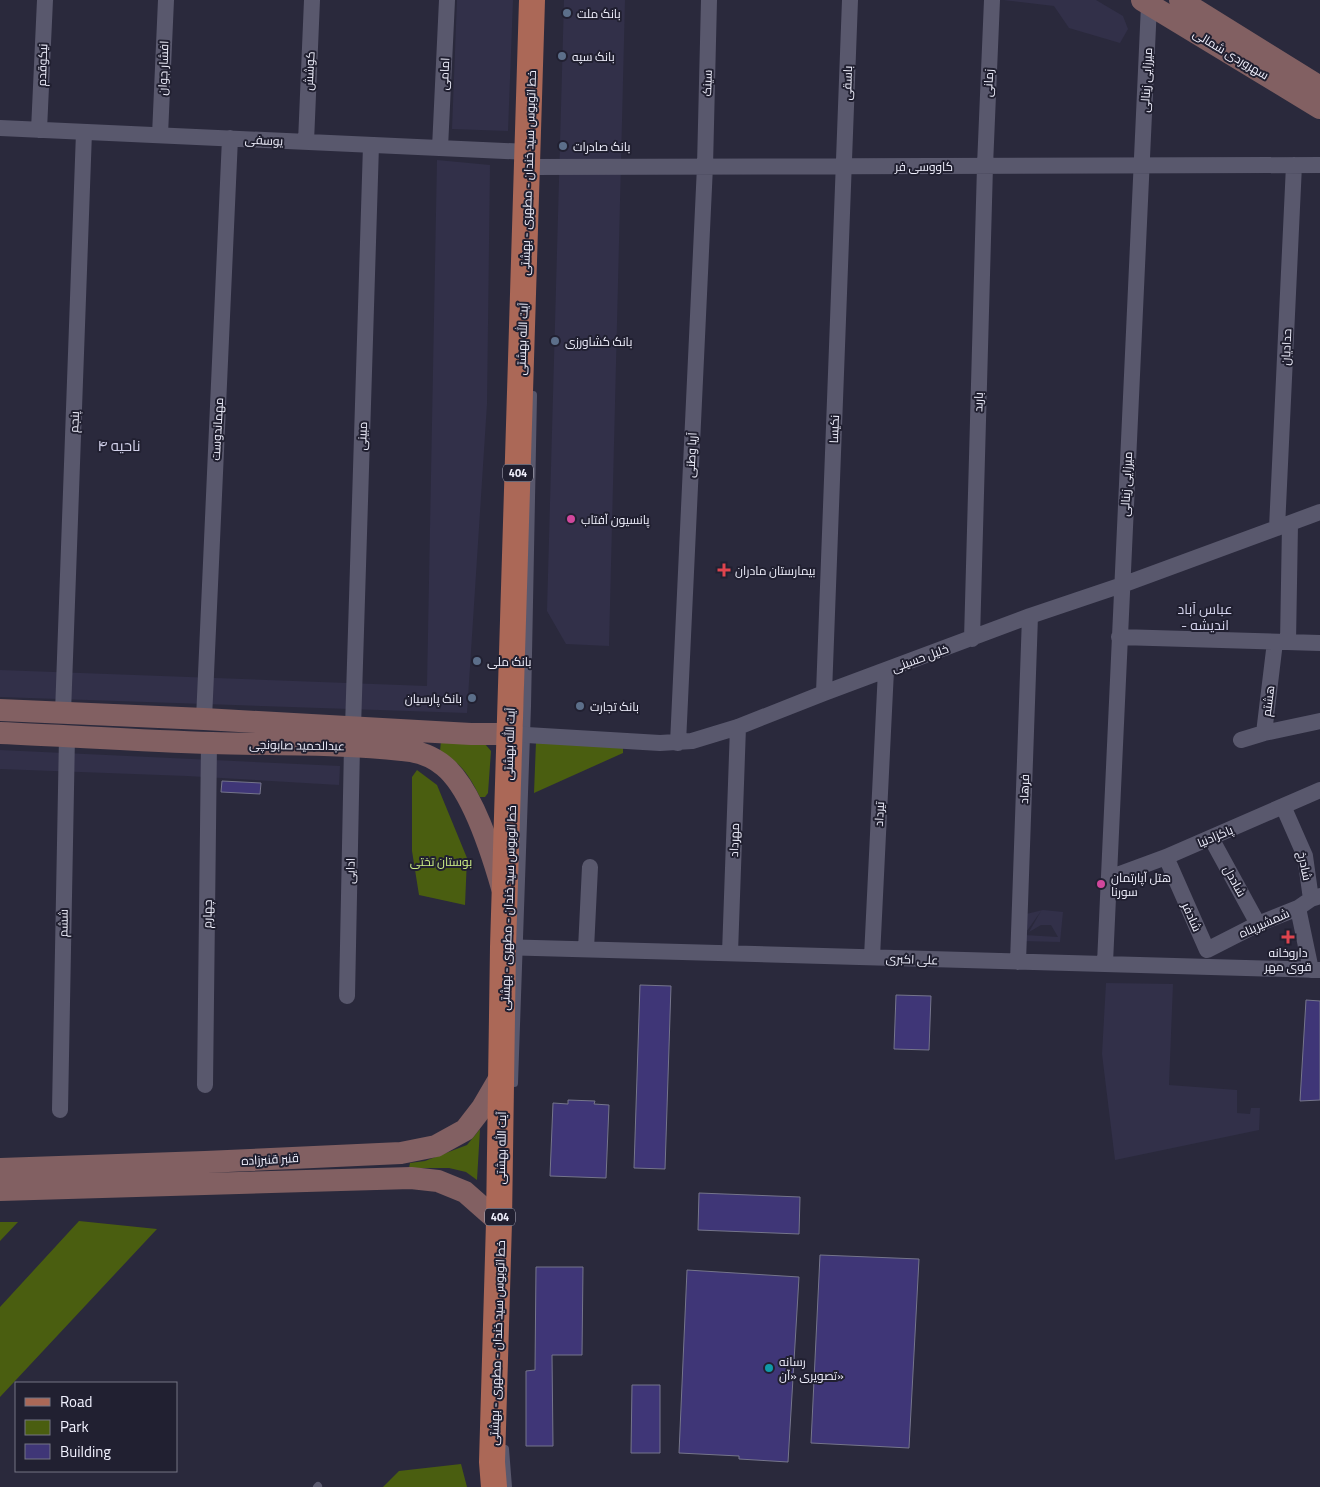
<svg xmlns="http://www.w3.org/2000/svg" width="1320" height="1487" viewBox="0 0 1320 1487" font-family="'Titillium Web',Cairo,sans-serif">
<rect width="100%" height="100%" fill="#2a293c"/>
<!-- built -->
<path fill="#323049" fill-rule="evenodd" d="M457,0H513L508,131L452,129Z
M564,0H625L609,646L566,644L547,611Z
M1003,0H1096L1123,16L1128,29L1120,43L1069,28L1054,6Z
M437,160L490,165L487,404L467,713L0,697V670L427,686Z
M0,750L340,766L339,785L187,776L0,769Z
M1043,910L1063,912L1060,942L1021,941L1022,915ZM1041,911L1029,932L1041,925H1051L1058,937L1024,935Z
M1106,983L1173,984L1169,1085L1237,1090V1113L1250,1114L1251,1108H1260L1259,1130L1115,1160L1102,1054Z"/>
<!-- green -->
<path fill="#4a5e10" d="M441,741L485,744L491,751L488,793L485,797H480C468,774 463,765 440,751Z
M536,742L623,747V753L534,793Z
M417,770L437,785L467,858L465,905L419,895L412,851V777Z
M480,1129L477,1180L466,1172L449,1168H409L410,1163L425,1161L467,1145Z
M79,1221L157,1229L0,1397V1307Z
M0,1222H18L0,1241Z
M461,1464L467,1487H383L399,1471Z"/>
<!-- building -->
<path fill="#3f3677" stroke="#75758b" d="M222,781L261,783L260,794L221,792Z
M640,985L671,986L665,1169L634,1168Z
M896,995L931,996L929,1050L894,1049Z
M1306,1000L1320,1001V1100L1300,1101Z
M568,1100L595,1101L594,1104L609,1105L606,1178L550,1176L553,1103L568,1104Z
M699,1193L800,1197L799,1234L698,1230Z
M820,1255L919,1259L909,1448L811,1443Z
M536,1267H583L582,1355H552L553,1446H526V1371L535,1370Z
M687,1270L799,1277L788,1462L739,1459V1456L679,1453Z
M632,1385H660V1453H631Z"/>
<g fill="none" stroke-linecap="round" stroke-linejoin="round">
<!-- lane -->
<path stroke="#59586d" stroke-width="8" d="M514,1083L527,706L533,395
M505,1449L508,1487
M317,1487L318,1486"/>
<!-- street -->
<path stroke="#59586d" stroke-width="16" d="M0,128L528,152
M39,130L45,0
M160,135L166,0
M306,142L312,0
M440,148L447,0
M527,167L1320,165
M1277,528L1294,165
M1119,637L1320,643
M972,639L985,166L992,0
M1275,642L1264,733L1320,721
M1288,642L1290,524
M824,693L850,0
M63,713L84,132
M204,719L230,138
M353,728L371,145
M510,734L660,743L692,741L738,727L824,693L1030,616L1122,585L1320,512
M1241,740L1264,733
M678,743L705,166L709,0
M1283,806L1305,856L1311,899
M1211,838L1258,924
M1166,857L1207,950L1258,924L1298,908L1311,899L1320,896
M1109,878L1166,857L1320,790
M1298,908L1311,970
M503,947L1320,970
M586,949L590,867
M730,953L738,727
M872,957L886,670
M1018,962L1030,616
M1105,963L1149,5
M347,996L352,746
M205,1085L209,743
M60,1110L67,736"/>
<!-- secondary -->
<path stroke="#826062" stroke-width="22" d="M1142,0L1320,108
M1180,0L1320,87
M0,710L204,719L471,734H510
M0,733C71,736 141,741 212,743C275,745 339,743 402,750C416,751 432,756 444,766C472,789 492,853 502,888
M0,1169L205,1162L401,1153L436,1146L465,1130L482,1108L503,1072
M0,1190L411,1178L438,1181L465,1192L499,1222"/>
<!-- primary -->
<path stroke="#ab6857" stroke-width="26" d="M494,1487L492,1462L499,1222L503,947L532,0"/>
</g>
<!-- markers -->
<g fill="#5c6f8a" stroke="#212031" stroke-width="2">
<circle cx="567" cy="13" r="5"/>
<circle cx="562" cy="56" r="5"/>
<circle cx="563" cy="146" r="5"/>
<circle cx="555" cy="341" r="5"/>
<circle cx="477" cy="661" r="5"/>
<circle cx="472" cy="698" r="5"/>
<circle cx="580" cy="706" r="5"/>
</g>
<g fill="#d1479c" stroke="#212031" stroke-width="2">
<circle cx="571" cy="519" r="5"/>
<circle cx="1101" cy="884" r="5"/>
</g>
<g fill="#e0444e" stroke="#212031" stroke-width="2">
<path d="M721.5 562.5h5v5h5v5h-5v5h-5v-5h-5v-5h5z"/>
<path d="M1285.5 929.5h5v5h5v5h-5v5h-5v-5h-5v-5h5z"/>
</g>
<circle fill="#0f9aa8" stroke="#212031" stroke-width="2" cx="769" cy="1368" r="5"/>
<g text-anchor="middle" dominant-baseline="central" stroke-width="4" stroke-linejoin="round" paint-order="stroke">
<!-- shield labels -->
<g fill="#212031" stroke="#b3b2c0" stroke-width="1">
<rect x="503" y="464.5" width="30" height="17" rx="4"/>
<rect x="485" y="1208.5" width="30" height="17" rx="4"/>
</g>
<g font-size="11" font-weight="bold" fill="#f1f1fe">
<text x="518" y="473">404</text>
<text x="500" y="1217">404</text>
</g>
<!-- poi labels -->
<g font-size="12" fill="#f1f1fe" stroke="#212031" text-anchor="start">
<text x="577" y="13">بانک ملت</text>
<text x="572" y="56">بانک سپه</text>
<text x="573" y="146">بانک صادرات</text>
<text x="565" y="341">بانک کشاورزی</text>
<text x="581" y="519">پانسیون آفتاب</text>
<text x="735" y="570">بیمارستان مادران</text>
<text x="487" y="661">بانک ملی</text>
<text x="462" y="698" text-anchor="end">بانک پارسیان</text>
<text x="590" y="706">بانک تجارت</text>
<text x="1111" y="877">هتل آپارتمان<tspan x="1111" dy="14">سورنا</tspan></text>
<text x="1288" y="952" text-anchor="middle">داروخانه<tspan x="1288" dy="14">قوی مهر</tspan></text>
<text x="779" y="1361">رسانه<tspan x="779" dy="14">تصویری «آن»</tspan></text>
</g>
<!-- street labels -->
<g font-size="12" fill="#f1f1fe" stroke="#212031">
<text transform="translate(1231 54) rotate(31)">سهروردی شمالی</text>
<text transform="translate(42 65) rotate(-88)">نیکوقدم</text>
<text transform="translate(163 68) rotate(-88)">افشار جوان</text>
<text transform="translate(309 71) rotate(-87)">کوشش</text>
<text transform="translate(444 74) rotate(-87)">امامی</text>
<text transform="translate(1146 80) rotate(-87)">میرزایی زینالی</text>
<text transform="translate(707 83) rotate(-88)">سینک</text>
<text transform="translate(847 83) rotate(-88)">باسقی</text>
<text transform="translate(988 83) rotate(-87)">زمانی</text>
<text transform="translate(264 140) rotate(3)">یوسفی</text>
<text x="924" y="166">کاووسی فر</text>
<text transform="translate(528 173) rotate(-88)">خط اتوبوس سید خندان - مطهری - بهشتی</text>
<text transform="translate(522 339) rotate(-88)">آیت الله بهشتی</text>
<text transform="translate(1286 347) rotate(-87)">حدادیان</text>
<text transform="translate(978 402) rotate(-88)">باربد</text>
<text transform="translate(74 422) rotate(-88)">پنجم</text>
<text transform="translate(217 429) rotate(-87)">مهماندوست</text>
<text transform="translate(834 429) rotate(-88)">نکیسا</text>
<text transform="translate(362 436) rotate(-88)">مبینی</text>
<text transform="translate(691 455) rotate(-87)">آریا وطنی</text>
<text transform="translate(1126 484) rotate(-87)">میرزایی زینالی</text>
<text transform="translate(920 658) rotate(-20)">خلیل حسینی</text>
<text transform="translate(1268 701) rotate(-83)">هشتم</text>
<text transform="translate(509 744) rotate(-88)">آیت الله بهشتی</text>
<text transform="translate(297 745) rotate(1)">عبدالحمید صابونچی</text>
<text transform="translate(1024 789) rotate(-88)">فرهاد</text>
<text transform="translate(879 814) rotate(-87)">تیرداد</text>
<text transform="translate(1215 836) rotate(-23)">پاکزادنیا</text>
<text transform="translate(734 840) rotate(-88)">مهرداد</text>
<text transform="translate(1305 866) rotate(78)">شادرخ</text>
<text transform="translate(350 871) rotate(-89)">ادایی</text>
<text transform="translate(1235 881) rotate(61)">شاددل</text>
<text transform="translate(508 908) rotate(-88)">خط اتوبوس سید خندان - مطهری - بهشتی</text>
<text transform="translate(207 914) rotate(-89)">چهارم</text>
<text transform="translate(1192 917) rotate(66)">شادفر</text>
<text transform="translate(63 923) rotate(-89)">ششم</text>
<text transform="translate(1264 923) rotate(-24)">شمشیرپناه</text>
<text transform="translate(912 959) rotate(2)">علی‌ اکبری</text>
<text transform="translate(501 1148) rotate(-89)">آیت الله بهشتی</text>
<text transform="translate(270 1159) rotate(-3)">قنبر قنبرزاده</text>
<text transform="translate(497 1343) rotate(-88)">خط اتوبوس سید خندان - مطهری - بهشتی</text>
</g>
<!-- park labels -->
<g font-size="12" fill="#cef086" stroke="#212031">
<text x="441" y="861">بوستان تختی</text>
</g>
<!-- neighbourhood labels -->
<g font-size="14" fill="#d4d3ec" stroke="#212031">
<text x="1205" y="608">عباس آباد<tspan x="1205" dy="16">- اندیشه</tspan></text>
</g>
<!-- quarter labels -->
<g font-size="15" fill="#d4d3ec" stroke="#212031">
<text x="119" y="445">ناحیه ۴</text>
</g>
</g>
<!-- legend -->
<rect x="15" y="1382" width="162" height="90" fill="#212031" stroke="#747483"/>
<rect x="25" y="1398" width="25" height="8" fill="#ab6857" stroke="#747483"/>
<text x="60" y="1407" font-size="15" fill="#f1f1fe">Road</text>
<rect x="25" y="1420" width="25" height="15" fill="#4a5e10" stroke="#747483"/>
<text x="60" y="1432" font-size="15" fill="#f1f1fe">Park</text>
<rect x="25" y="1444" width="25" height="15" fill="#3f3677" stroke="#747483"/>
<text x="60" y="1457" font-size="15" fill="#f1f1fe">Building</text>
</svg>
